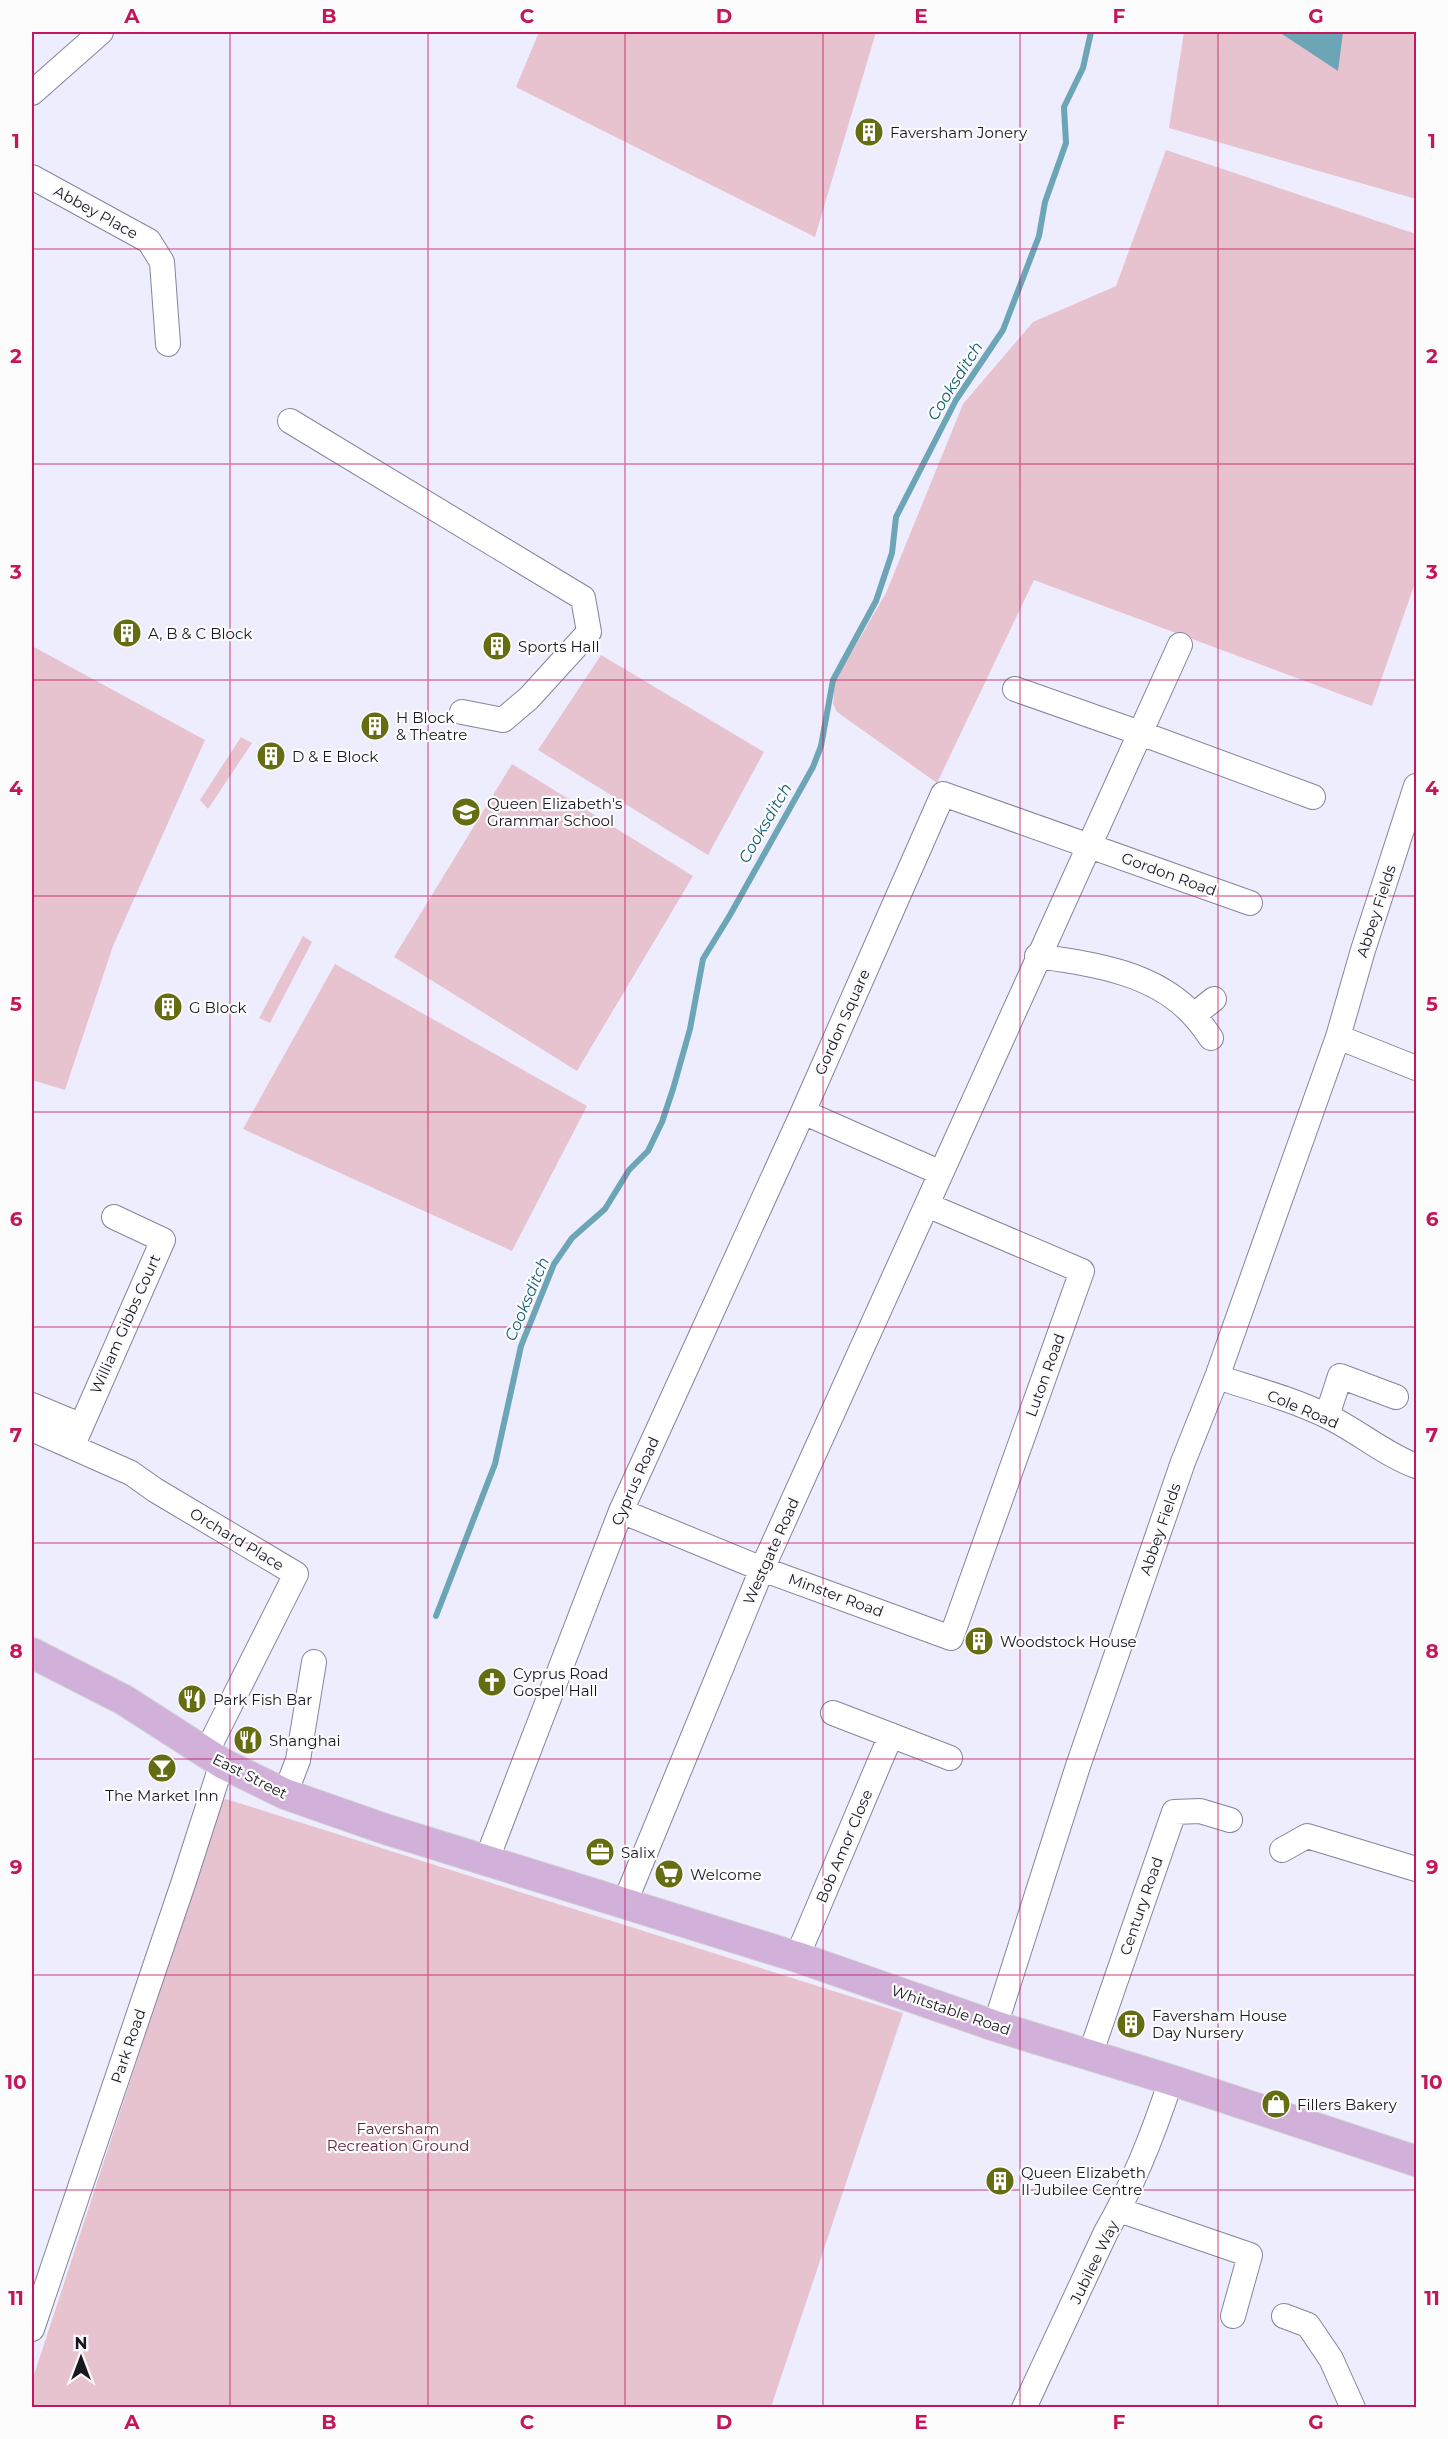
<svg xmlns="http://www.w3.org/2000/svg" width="1448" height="2439" viewBox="0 0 1448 2439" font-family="Montserrat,sans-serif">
<rect width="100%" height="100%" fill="#ededfe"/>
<!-- green -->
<path fill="#e7c3d0" d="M539,32H876L815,237L516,87Z
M1184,32H1416V199L1169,128Z
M1166,150L1416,234V580L1372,706L1034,580L937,783L837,712L833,704L835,681L886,593L963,404L1033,322L1116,286Z
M32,646L205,740L113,946L65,1090L32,1080Z
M601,655L764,752L708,855L538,750Z
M241,737L252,743L208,809L200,800Z
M512,764L693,876L577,1071L394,957Z
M303,936L312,942L270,1023L259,1018Z
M335,964L587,1106L512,1251L243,1129Z
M226,1799L903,2013L771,2407L32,2408V2381L222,1801Z"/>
<!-- water -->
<path fill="#6ca5b5" d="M1279,32H1343L1338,71Z"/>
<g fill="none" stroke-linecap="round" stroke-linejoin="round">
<!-- stream -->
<path stroke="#6ca5b5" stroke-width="6" d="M436,1616L495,1464L521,1346L554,1264L572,1238L605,1209L629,1170L648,1151L662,1122L673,1089L690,1029L703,959L730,915L813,767L821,746L833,680L876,601L892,553L896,517L956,400L1003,330L1039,236L1045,202L1066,143L1064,107L1083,68L1091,32"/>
<!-- minor casing -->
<g stroke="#84849d" stroke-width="26">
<path id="minor" d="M32,93L101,32
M32,177L149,241L162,262L168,344
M290,421L583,598L589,632L529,698L503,720L462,712
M1015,689L1140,733L1313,797
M1037,956C1092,964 1155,972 1194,1016C1201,1023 1206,1031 1211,1038
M1194,1015L1214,999
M1338,1037L1416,1068
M803,1112L941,1173
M1217,1377C1254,1389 1292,1399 1327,1416C1358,1431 1384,1454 1416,1466
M32,1405L80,1425
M1327,1416L1340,1376L1396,1397
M32,1429L131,1473L155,1490L296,1574L206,1753
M72,1447L163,1240L114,1217
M621,1511L762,1569L951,1638L1082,1271L927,1205
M833,1713L950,1758
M285,1794L298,1760L314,1662
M1282,1850L1307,1836L1416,1869
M487,1859L621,1511L803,1112L943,794L1250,903
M625,1902L762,1569L1180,645
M797,1957L891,1735
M995,2026L1078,1766L1183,1462L1217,1377L1338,1037L1363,950L1416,786
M1090,2055L1174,1812L1200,1811L1230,1820
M1119,2210L1250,2255L1233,2316
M1284,2316L1308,2325L1331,2359L1353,2408
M32,2329L184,1881L222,1763
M1024,2408L1106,2232C1134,2184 1154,2132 1171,2080"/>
</g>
<!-- major casing -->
<g stroke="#d1d1d3" stroke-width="32">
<path id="major" d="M32,1653L124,1700L222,1763L285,1794L385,1829L797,1957L995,2026L1171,2080L1416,2161"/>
</g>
<!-- minor -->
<use href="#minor" stroke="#fff" stroke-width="24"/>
<!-- major -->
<use href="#major" stroke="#d1b0d9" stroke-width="30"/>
</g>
<!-- grid -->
<path fill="none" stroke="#c2185b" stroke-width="1.5" stroke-opacity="0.55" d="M230,32V2408M428,32V2408M625,32V2408M823,32V2408M1020,32V2408M1218,32V2408M32,249H1416M32,464H1416M32,680H1416M32,896H1416M32,1112H1416M32,1327H1416M32,1543H1416M32,1759H1416M32,1975H1416M32,2190H1416"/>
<!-- icons -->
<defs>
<g id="building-disc" transform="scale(1.5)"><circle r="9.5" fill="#656d13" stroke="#fcfcfc"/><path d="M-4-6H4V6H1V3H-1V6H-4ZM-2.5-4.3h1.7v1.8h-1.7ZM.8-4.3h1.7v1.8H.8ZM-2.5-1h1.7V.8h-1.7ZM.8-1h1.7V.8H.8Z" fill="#fff"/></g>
<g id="school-disc" transform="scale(1.5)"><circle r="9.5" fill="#656d13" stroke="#fcfcfc"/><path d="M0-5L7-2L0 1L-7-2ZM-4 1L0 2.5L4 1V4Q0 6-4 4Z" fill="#fff"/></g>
<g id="church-disc" transform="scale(1.5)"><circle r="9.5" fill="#656d13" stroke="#fcfcfc"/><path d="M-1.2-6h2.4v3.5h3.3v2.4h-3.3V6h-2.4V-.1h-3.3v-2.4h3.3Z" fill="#fff"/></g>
<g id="restaurant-disc" transform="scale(1.5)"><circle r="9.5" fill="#656d13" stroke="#fcfcfc"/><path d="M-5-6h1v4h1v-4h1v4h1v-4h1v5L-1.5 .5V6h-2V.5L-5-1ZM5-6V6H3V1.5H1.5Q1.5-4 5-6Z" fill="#fff"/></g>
<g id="bar-disc" transform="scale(1.5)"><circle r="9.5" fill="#656d13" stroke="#fcfcfc"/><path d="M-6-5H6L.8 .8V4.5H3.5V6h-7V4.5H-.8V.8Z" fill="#fff"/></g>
<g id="office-disc" transform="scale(1.5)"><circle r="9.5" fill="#656d13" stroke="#fcfcfc"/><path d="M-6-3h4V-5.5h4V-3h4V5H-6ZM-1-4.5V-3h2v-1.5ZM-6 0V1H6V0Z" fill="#fff"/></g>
<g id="supermarket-disc" transform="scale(1.5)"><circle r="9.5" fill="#656d13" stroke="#fcfcfc"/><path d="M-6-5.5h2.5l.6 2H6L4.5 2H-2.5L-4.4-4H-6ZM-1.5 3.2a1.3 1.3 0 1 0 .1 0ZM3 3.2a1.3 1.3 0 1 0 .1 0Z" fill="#fff"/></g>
<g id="shop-disc" transform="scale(1.5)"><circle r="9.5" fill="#656d13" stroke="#fcfcfc"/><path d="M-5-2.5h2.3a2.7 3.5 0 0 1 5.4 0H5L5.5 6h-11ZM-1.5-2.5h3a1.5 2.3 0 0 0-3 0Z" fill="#fff"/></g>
</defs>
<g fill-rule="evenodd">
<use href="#building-disc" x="869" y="132"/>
<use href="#building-disc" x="127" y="633"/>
<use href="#building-disc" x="497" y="646"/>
<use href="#building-disc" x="375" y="726"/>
<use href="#building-disc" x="271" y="756"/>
<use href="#school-disc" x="466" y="812"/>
<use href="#building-disc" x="168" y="1007"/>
<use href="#building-disc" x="979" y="1641"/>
<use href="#church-disc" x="492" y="1682"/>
<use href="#restaurant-disc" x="192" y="1699"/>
<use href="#restaurant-disc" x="248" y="1740"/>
<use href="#bar-disc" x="162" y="1768"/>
<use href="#office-disc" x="600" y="1852"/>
<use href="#supermarket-disc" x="669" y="1874"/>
<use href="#building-disc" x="1131" y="2024"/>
<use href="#shop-disc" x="1276" y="2104"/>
<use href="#building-disc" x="1000" y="2181"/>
</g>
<g text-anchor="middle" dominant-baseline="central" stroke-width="4.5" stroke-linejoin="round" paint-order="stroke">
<!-- poi labels -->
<g font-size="15" fill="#191822" stroke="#fcfcfc" text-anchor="start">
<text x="890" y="132">Faversham Jonery</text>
<text x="148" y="633">A, B &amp; C Block</text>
<text x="518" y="646">Sports Hall</text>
<text x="396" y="717">H Block<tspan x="396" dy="17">&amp; Theatre</tspan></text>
<text x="292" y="756">D &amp; E Block</text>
<text x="487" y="803">Queen Elizabeth's<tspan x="487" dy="17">Grammar School</tspan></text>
<text x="189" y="1007">G Block</text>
<text x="1000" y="1641">Woodstock House</text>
<text x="513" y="1673">Cyprus Road<tspan x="513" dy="17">Gospel Hall</tspan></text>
<text x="213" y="1699">Park Fish Bar</text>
<text x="269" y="1740">Shanghai</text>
<text x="162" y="1795" text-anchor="middle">The Market Inn</text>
<text x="621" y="1852">Salix</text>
<text x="690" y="1874">Welcome</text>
<text x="1152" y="2015">Faversham House<tspan x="1152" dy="17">Day Nursery</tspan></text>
<text x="1297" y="2104">Fillers Bakery</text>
<text x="1021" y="2172">Queen Elizabeth<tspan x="1021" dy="17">II Jubilee Centre</tspan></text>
</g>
<!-- street labels -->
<g font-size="15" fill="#191822" stroke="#fcfcfc">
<text transform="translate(96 212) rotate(29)">Abbey Place</text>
<text transform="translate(1169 874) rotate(20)">Gordon Road</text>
<text transform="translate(1376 911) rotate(-72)">Abbey Fields</text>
<text transform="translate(842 1022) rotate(-66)">Gordon Square</text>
<text transform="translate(125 1324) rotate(-66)">William Gibbs Court</text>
<text transform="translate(1045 1375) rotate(-70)">Luton Road</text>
<text transform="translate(1303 1409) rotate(23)">Cole Road</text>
<text transform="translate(635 1481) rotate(-66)">Cyprus Road</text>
<text transform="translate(1160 1529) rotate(-71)">Abbey Fields</text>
<text transform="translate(237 1539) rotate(31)">Orchard Place</text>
<text transform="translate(771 1551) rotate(-66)">Westgate Road</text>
<text transform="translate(836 1595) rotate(20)">Minster Road</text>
<text transform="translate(250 1776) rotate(27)">East Street</text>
<text transform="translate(844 1846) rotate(-67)">Bob Amor Close</text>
<text transform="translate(1141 1906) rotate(-71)">Century Road</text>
<text transform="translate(951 2010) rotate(19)">Whitstable Road</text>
<text transform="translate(128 2046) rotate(-71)">Park Road</text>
<text transform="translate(1094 2262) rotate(-64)">Jubilee Way</text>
</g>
<!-- park labels -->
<g font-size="15" fill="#612440" stroke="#fcfcfc">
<text x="398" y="2128">Faversham<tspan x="398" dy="17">Recreation Ground</tspan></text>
</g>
<!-- water labels -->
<g font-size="16" font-style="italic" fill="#126072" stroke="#fcfcfc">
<text transform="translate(955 381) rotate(-58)">Cooksditch</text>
<text transform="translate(765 823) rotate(-60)">Cooksditch</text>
<text transform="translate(527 1299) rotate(-67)">Cooksditch</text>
</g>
</g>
<!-- border -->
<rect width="1448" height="2439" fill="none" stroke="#fcfcfc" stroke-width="66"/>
<!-- north arrow -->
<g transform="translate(81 2358)" stroke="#fcfcfc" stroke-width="4.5" paint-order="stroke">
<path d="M0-4.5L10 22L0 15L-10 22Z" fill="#191822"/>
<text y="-9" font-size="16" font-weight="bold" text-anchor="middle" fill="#191822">N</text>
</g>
<rect x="33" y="33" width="1382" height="2373" fill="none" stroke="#c2185b" stroke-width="2"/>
<g font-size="20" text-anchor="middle" font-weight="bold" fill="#c2185b">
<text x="132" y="23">A</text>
<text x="329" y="23">B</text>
<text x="527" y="23">C</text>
<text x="724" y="23">D</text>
<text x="921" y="23">E</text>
<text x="1119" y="23">F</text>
<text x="1316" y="23">G</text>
<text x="16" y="148">1</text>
<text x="1432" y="148">1</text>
<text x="16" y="363">2</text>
<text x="1432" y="363">2</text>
<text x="16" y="579">3</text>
<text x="1432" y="579">3</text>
<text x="16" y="795">4</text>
<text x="1432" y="795">4</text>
<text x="16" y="1011">5</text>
<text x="1432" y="1011">5</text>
<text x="16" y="1226">6</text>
<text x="1432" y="1226">6</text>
<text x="16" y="1442">7</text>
<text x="1432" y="1442">7</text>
<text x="16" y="1658">8</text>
<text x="1432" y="1658">8</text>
<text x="16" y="1874">9</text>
<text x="1432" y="1874">9</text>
<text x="16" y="2089">10</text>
<text x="1432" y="2089">10</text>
<text x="16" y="2305">11</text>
<text x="1432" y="2305">11</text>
<text x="132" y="2429">A</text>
<text x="329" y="2429">B</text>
<text x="527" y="2429">C</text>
<text x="724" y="2429">D</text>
<text x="921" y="2429">E</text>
<text x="1119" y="2429">F</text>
<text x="1316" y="2429">G</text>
</g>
</svg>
